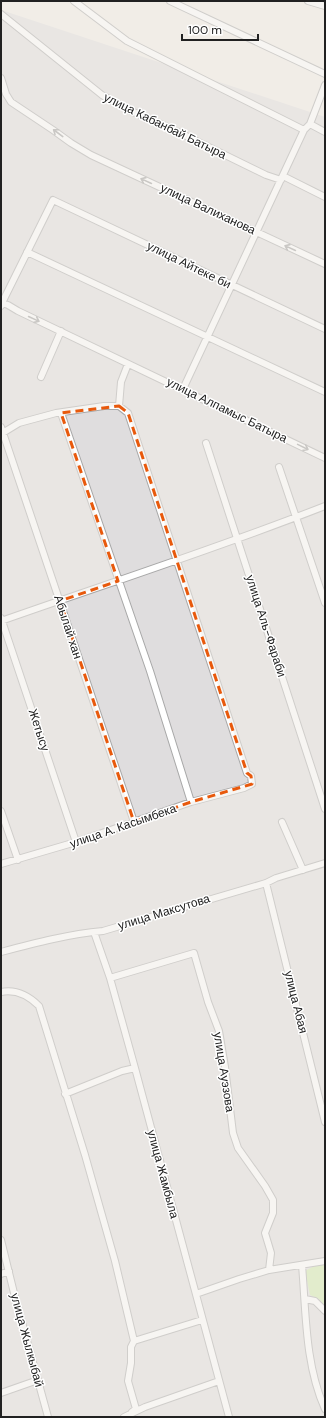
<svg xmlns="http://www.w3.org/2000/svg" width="326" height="1418" viewBox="0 0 326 1418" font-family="'DM Sans',sans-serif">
<rect width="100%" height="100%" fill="#f1ede7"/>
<!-- residential -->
<path fill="#dfddde" d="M1,10L325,117V1417H1Z"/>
<!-- grass -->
<path fill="#d1ecac" d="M325,1264V1306L319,1299L310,1295L305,1271L316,1265Z"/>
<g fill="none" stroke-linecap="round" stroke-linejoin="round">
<!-- minor casing -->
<g stroke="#a8a8a8" stroke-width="8">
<path id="minor" d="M74,1L127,41L304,130
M170,1L325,74
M308,1L325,6
M1,14L102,95L131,111L170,128L266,175L281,180
M1,78L6,94L11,102L53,130L71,143L91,155L325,264
M310,124L325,132
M283,176L325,197
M27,252L325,392
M2,303L53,200L325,329
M1,306L2,303L8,305L18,311L325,458
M41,377L61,331
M183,389L304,130L310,124L325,85
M119,406L121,382L128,364
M61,413L150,671L191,802
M1,427L134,822
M1,434L19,423L56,413L104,406H119L128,413L247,773L251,776L252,784L244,788L191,802L76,842L1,864
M206,443L325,809
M279,467L325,603
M1,618L76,842
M1,621C109,583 218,548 325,506
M1,811L18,860
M282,822L303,870
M266,883L325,1122
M94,932L110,978L135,1068L229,1417
M1,952C35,943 69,934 103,931L266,883L276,878L325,863
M110,978L194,953L208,1002L219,1031L225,1067L233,1133L238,1148L265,1186L273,1200V1213L265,1233L271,1253L269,1270
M1,992C16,989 29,996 39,1006L85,1155L115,1261L134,1341L202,1320
M65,1094L122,1071L135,1068
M1,1240L14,1293L48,1417
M302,1265C306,1312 305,1365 325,1409
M1,1274L9,1271
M196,1294L239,1279L269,1270L325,1261
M305,1299L315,1301L325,1311
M1,1393L38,1380
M132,1412L136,1409L128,1381L131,1363V1347L134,1341
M124,1417L145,1407L219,1381"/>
</g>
<!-- minor -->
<use href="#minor" stroke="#fff" stroke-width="6"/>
</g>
<!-- one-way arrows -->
<defs><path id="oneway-shaft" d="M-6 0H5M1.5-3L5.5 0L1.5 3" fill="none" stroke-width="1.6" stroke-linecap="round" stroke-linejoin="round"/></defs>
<g stroke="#9b9b9b">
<use href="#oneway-shaft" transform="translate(58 133) rotate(-143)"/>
<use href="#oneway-shaft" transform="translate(146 181) rotate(-155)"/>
<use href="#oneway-shaft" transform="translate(290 248) rotate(-155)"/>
<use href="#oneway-shaft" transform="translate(34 319) rotate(25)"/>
<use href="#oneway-shaft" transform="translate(303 447) rotate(26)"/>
</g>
<!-- marked area -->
<path d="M0 0H326V1418H0ZM119,406L128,413L247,773L251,776L252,784L191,802L134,822L60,601L118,581L61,413Z" fill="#f1ede7" fill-opacity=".55" fill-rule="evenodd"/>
<path fill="none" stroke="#e8590c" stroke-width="3" stroke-dasharray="8 5" stroke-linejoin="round" d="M119,406L128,413L247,773L251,776L252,784L191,802L134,822L60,601L118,581L61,413Z"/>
<g text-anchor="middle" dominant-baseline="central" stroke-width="3" stroke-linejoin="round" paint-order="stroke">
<!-- street labels -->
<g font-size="12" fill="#212121" stroke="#fff">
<text transform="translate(165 126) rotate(26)">улица Кабанбай Батыра</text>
<text transform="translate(208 209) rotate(25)">улица Валиханова</text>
<text transform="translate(189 265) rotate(26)">улица Айтеке би</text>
<text transform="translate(227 410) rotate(26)">улица Алпамыс Батыра</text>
<text transform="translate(266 626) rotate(72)">улица Аль-Фараби</text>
<text transform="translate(68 627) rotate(72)">Абылай хан</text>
<text transform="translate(39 730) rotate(72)">Жетысу</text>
<text transform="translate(123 826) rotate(-19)">улица А. Касымбека</text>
<text transform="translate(164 912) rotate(-17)">улица Максутова</text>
<text transform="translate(296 1002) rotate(76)">улица Абая</text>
<text transform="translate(224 1072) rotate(81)">улица Ауэзова</text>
<text transform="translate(163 1174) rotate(75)">улица Жамбыла</text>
<text transform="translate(27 1340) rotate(75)">улица Жылкыбай</text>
</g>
</g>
<!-- border -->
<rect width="326" height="1418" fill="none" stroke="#212121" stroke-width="4"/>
<!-- scale -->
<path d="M182 34v6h76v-6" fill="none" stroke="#212121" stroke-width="2"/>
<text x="188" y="34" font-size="12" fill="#212121" stroke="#ffffff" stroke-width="3" paint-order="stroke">100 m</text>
</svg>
